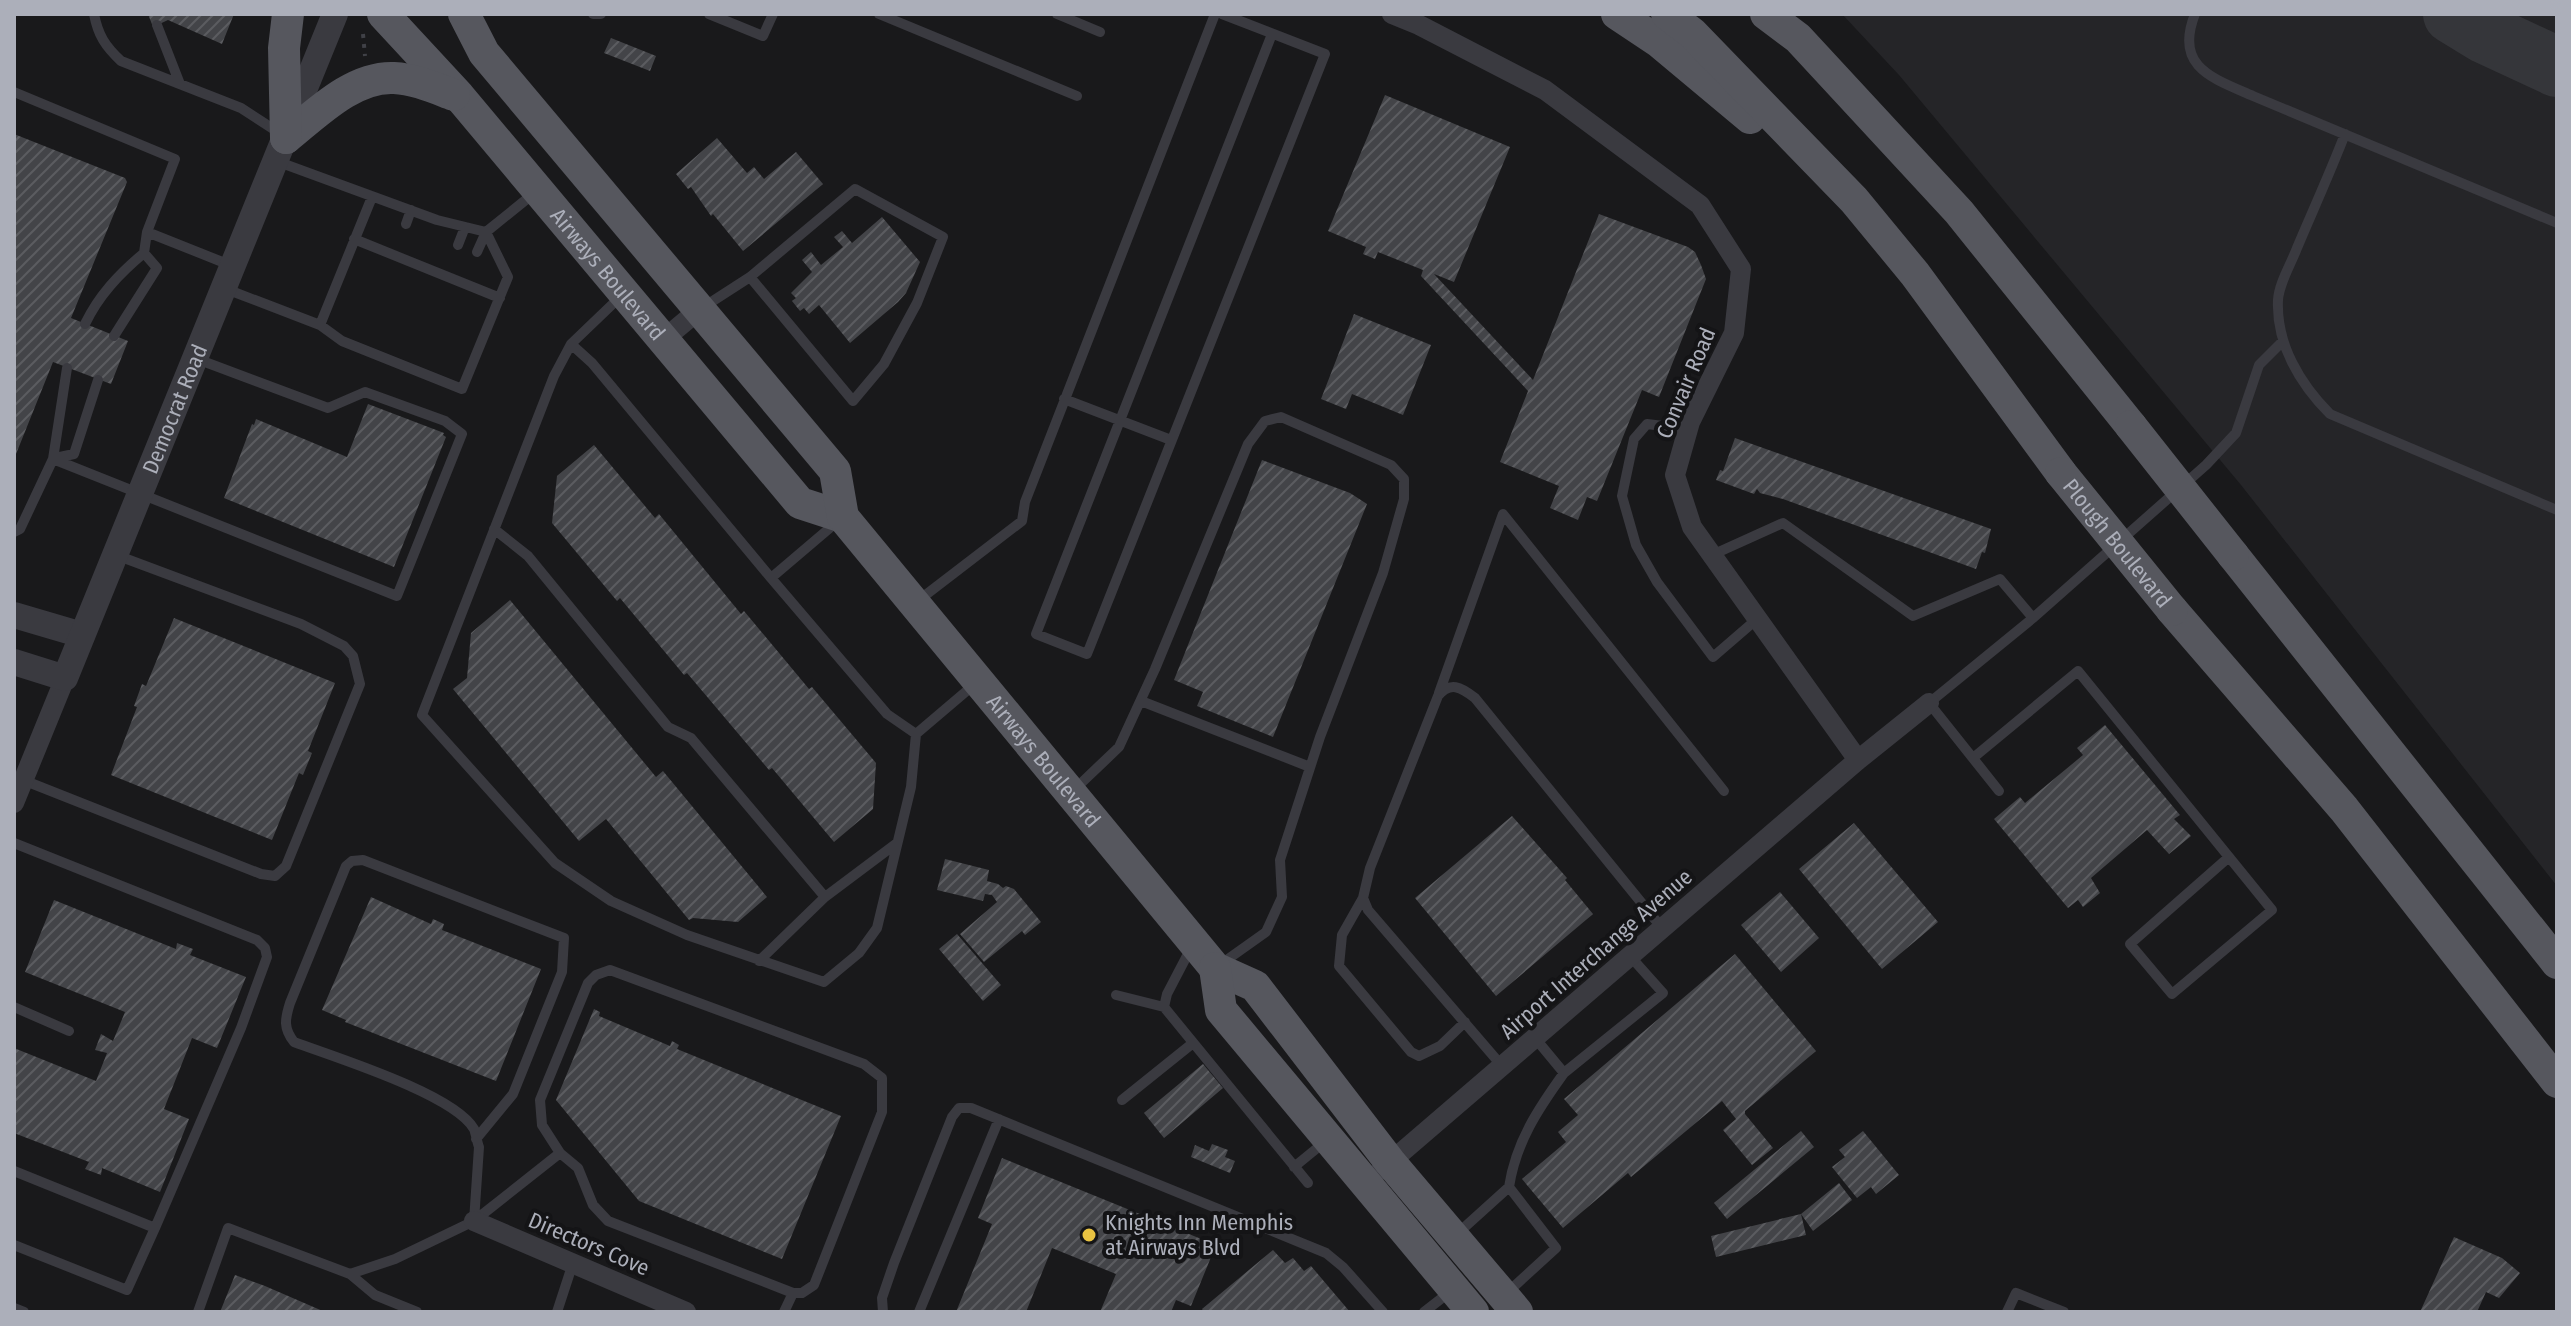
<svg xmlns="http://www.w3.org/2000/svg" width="2571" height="1326" viewBox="0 0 2571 1326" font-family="'Fira Sans Condensed',sans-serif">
<defs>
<pattern id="building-hatch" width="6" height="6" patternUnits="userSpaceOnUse" patternTransform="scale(2)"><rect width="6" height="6" fill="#434448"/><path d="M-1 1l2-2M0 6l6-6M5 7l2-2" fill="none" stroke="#5b5c60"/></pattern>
</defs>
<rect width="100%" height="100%" fill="#19191b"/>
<!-- built -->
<path fill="#252528" d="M1842,14H2557V886L2241,485L1899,75Z"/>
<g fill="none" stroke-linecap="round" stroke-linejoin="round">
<!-- taxiway -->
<path stroke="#35363a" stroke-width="60" d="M2453,14L2484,33L2557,67"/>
</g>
<!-- building -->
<path fill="url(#building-hatch)" d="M148,14H234L222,44L168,20L153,27Z
M611,38L656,56L650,71L604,53Z
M1385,95L1510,147L1454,282L1434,274L1533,380L1599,214L1688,247L1695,252L1701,265L1706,279L1659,397L1642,390L1597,501L1587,497L1578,520L1550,508L1559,486L1500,462L1528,391L1421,276L1423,270L1378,252L1375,259L1363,254L1366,247L1328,231Z
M14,134L125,178L127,182L71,318L128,341L111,384L53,362L14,459Z
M717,138L747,173L754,167L764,179L796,152L823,184L743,251L713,214L711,216L691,187L688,189L676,174Z
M882,217L920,262L906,293L898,302L850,343L819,305L809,314L804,308L800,311L792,301L796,298L791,293L812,272L802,260L811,252L821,265L843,247L834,237L842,231L852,243Z
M1354,314L1431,345L1403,415L1352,394L1346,409L1321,399Z
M368,404L444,433L443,435L446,437L394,567L224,498L252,424L254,425L256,419L347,457Z
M1735,438L1991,529L1985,553L1982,552L1976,569L1783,499L1760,493L1757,489L1754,494L1716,480L1720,470L1723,471Z
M594,445L655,518L659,514L741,614L744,611L809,689L812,687L876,763L873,809L834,842L772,768L769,770L687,673L684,675L620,598L617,601L552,523L557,476Z
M1262,460L1350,493L1367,504L1273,737L1197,706L1203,692L1174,680Z
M510,600L656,777L663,771L767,897L738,922L693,918L689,920L606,819L579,841L453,689L467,678L471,633Z
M174,618L335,683L308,751L312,753L303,775L299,773L272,840L111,775L137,707L134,706L142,684L146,686Z
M2105,725L2180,815L2174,819L2191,836L2169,854L2147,830L2091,878L2100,893L2083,907L2078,900L2068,908L1994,819L2020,797L2025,803L2083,755L2077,748Z
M1512,816L1567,878L1565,880L1593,914L1496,996L1415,898Z
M1854,823L1938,922L1882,969L1799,869Z
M945,859L989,870L987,881L998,884L1003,888L1006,886L1014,889L1041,922L1025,935L1022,931L984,962L960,934L997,902L992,895L985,894L983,901L937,890Z
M1780,892L1819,938L1781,972L1741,925Z
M371,897L431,924L433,919L444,924L442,930L541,969L496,1081L345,1022L346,1020L322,1010Z
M54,900L176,949L177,943L193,949L190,955L246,977L217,1048L192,1038L164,1109L189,1119L160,1192L102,1168L101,1175L85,1169L89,1162L14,1133V1048L96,1081L107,1053L95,1050L101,1034L113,1041L125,1012L25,972Z
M957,934L1001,985L983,1001L939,949Z
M1735,954L1816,1051L1745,1111V1114L1773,1148L1752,1165L1723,1130L1736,1119L1722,1101L1631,1177L1628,1173L1563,1228L1522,1179L1566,1142L1558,1132L1578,1115L1564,1099Z
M594,1009L600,1012L599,1016L670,1046L672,1041L679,1045L677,1049L841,1116L782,1259L639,1201L556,1100Z
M1203,1064L1223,1088L1164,1138L1144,1113Z
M1801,1131L1814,1147L1727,1219L1714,1203Z
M1863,1131L1899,1175L1876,1194L1871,1187L1857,1198L1832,1167L1845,1157L1839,1150Z
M1212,1144L1228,1150L1225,1157L1235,1161L1230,1173L1191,1157L1195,1145L1209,1151Z
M1002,1158L1216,1245L1191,1306L1176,1300L1171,1312H1100L1116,1274L1052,1248L1026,1312H956L992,1224L978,1218Z
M1839,1183L1852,1200L1813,1231L1801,1214L1806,1235L1716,1257L1711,1236L1801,1214Z
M2454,1237L2502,1258L2520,1273L2499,1298L2486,1292L2477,1312H2420Z
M1273,1250L1285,1263L1293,1258L1304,1271L1311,1266L1350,1312H1204L1202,1309Z
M235,1275L265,1286L325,1312H220Z"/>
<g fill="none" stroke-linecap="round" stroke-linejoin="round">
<!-- path -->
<path stroke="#404147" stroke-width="4" stroke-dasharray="4 6" stroke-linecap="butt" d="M363,34L365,56"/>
<!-- service -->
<path stroke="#3a3a40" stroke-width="10" d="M94,14C98,35 105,46 121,61L241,108L281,134
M593,14H601
M709,14L763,36L773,14
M879,14L1077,96
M1057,14L1100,32
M1222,14L1325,54L1087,654L1036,634L1272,34
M2195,14C2174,67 2212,78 2253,96L2557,223
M157,25L180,84
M14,92L175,159L147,232L230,265
M2345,134C2330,173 2313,210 2297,248C2291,264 2279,283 2278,300C2276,344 2300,384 2330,414L2557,510
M406,224L411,210
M354,239L500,298
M458,245L465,227
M477,252L486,232L533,194
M226,289L320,325L342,341L462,389L508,277L486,232L437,220L276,161
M620,297L571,344L554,376L422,715L555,863L611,901L687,935L824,982L859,953L877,928L911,787L916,734L976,683
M702,308L750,277L855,189L943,237L917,303L884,364L853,401L750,277
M85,324C99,295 119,274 144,253L147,232
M320,325L372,197
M114,336L157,268L144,253
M571,344L592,363L771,578
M1064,399L1171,440
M1688,429L1647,424L1634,439L1622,496L1636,545L1657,582L1713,657L1757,619
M55,458L74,454L98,380
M53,459L397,596L462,434L445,421L365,392L328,408L197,359
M838,521L771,578L887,714L916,734
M494,529L528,556L668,727L691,738L825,897L759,961
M14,532L20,529L53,459L67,368
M1712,555L1783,523L1913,616L2000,579L2033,618L1929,703L1999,791
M919,600L1022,521L1025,502L1215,14
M2033,618L2206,465L2236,433L2259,365L2283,341
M1439,693L1503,514L1724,791
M1141,701L1310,767
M1973,758L2078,671L2272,910L2172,994L2130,944L2229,857
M23,780L261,874L275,876L286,866L360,684L353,656L344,646L301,624L116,555
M1075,789L1119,747L1155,669L1248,444L1265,421L1281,417L1391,465L1404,479V499L1383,573L1320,737L1280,860L1282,897L1266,932L1221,964
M14,843L257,940L265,948L267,957L241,1028L155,1228
M825,897L897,843
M1363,898L1342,935L1339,966L1411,1052L1419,1056L1440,1046L1465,1022
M1191,948L1167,994L1164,1007L1308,1183
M1116,995L1164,1007
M14,1007L69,1031
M1535,1038L1564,1073L1663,993L1630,956
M1502,1066L1368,910L1363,898L1370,868L1438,696C1450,681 1461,687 1475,698L1662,928
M1122,1100L1193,1043
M1294,1167L1327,1140
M14,1171L155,1228L127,1290L14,1245
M1509,1187C1516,1142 1538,1109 1564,1073
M474,1221L479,1147C477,1142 476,1134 474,1129C454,1094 334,1057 294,1042C283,1028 285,1019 290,1003L346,866L352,861L363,860L564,938L562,972L513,1094L476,1139
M1457,1234L1509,1187L1556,1248L1508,1292
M350,1274L375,1295L417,1312
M14,1308L24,1312
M198,1312L228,1228L350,1274L395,1259L474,1221L560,1153L542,1125L540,1100L588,983L596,975L610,970L864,1064L882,1078V1112L814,1285L802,1293H793L608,1221L593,1205L578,1168L560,1153
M557,1312L573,1263
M784,1312L793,1293
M883,1312L882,1298L894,1263L952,1117L959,1108H971L1326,1253L1343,1267L1383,1312
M919,1312L999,1119
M1424,1312L1451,1291
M2007,1312L2016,1293L2064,1312"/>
<!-- minor -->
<path stroke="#3a3a40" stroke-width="20" d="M1392,14L1419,25L1545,90L1700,205L1741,269L1734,333L1690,422L1675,475L1692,527L1858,760
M663,340L700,309
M14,803L65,678
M1381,1170L1858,760L1929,703
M474,1221L686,1312"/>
<!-- tertiary -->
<g stroke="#3a3a40" stroke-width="26">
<path d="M14,615L82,635"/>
<path id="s1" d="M14,662L65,678L335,14"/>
</g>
<!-- primary -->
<g stroke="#56575e" stroke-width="32">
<path id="s2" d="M383,14L459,96L800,503L843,517"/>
<path id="s3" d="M464,14L484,53L835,471L843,517L1215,968L1255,986L1390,1162L1517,1312"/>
<path d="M1617,14L1659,42L1750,118"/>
<path d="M1667,14L1692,33L1854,200L1915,274L2061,473"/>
<path d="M1766,14L1798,38L1959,212L2131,426"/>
<path d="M286,138C316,114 353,76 394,78C415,79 435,88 454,95"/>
<path d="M286,138L284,48L288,14"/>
<path d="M2233,555L2557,963"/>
<path d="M2172,610L2344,809L2557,1082"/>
<path d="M1215,968L1221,1010L1473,1312"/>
</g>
<!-- primary-bridge -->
<g stroke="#56575e" stroke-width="32">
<path d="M2131,426L2233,555"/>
<path id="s4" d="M2061,473L2172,610"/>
</g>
</g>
<!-- markers -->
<circle fill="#e9c342" stroke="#141416" stroke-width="3" cx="1089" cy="1235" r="8"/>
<g text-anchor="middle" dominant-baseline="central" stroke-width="8" stroke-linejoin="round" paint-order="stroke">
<!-- street labels -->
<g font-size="22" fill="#acafba" stroke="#141416">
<text stroke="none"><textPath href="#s2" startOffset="344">Airways Boulevard</textPath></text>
<text transform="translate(1686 383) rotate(-67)">Convair Road</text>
<text stroke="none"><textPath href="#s1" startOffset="344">Democrat Road</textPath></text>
<text stroke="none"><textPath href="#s4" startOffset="90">Plough Boulevard</textPath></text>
<text stroke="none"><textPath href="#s3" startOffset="952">Airways Boulevard</textPath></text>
<text transform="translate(1596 954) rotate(-41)">Airport Interchange Avenue</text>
<text transform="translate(589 1244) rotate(23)">Directors Cove</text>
</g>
<!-- poi labels -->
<g font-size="22" fill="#acafba" stroke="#141416" text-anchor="start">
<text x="1105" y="1222">Knights Inn Memphis<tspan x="1105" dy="25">at Airways Blvd</tspan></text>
</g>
</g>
<!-- border -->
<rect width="2571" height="1326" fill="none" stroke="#acafba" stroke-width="32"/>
</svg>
